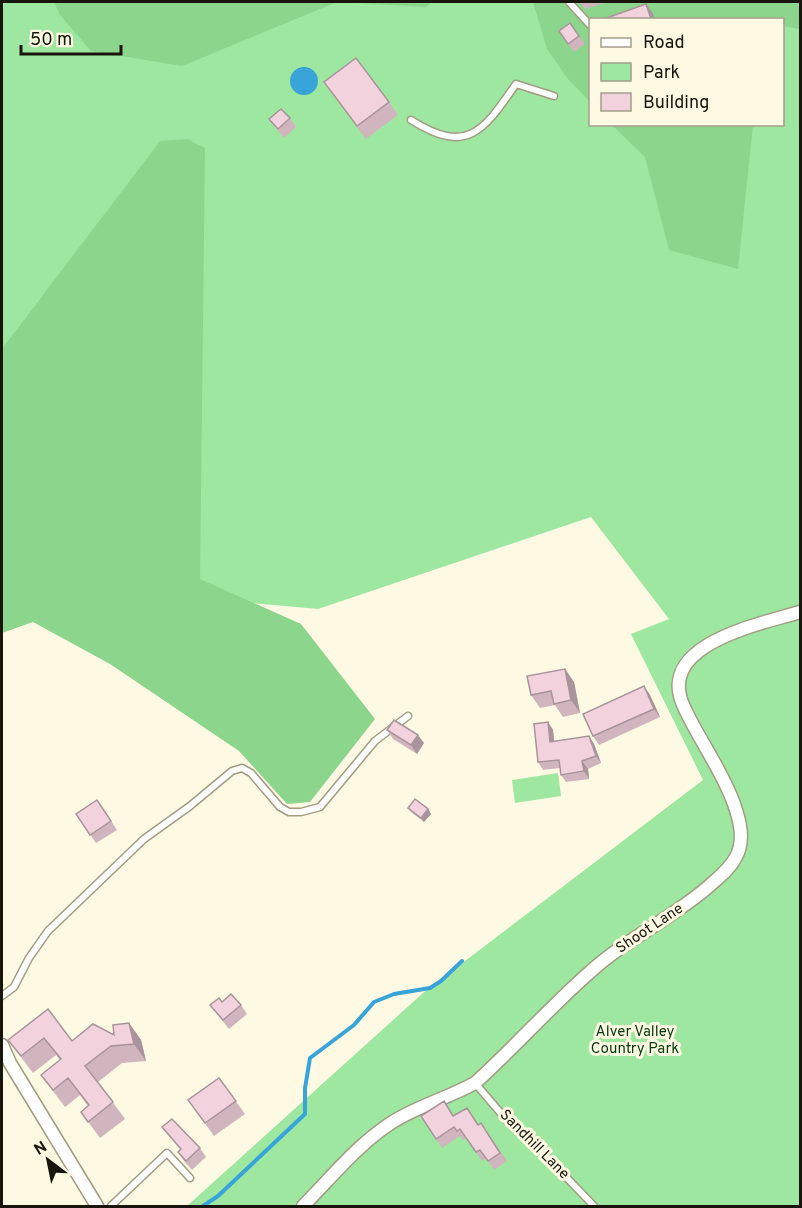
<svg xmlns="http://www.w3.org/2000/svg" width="802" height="1208" viewBox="0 0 802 1208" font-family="Overpass,sans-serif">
<rect width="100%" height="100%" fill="#fef9e2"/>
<!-- green -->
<path fill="#9ee7a0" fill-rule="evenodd" d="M2,2H800V1206H187L423,993L703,780L631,634L669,619L591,517L318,609L2,580ZM590,20H782V124H590Z
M558,773L561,796L515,803L512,780Z"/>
<!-- forest -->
<path fill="#8bd58d" d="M54,2H432L426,7L337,2L182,66L91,51L60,15Z
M533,2H800V29L783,26L782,20H590V102L568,79L547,49Z
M612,125H753L738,269L669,250L645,157Z
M187,139L205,148L200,579L301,624L375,719L310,802L287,804L239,751L110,664L33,622L2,633V349L160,141Z"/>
<!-- water -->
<path fill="#38a4da" d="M290 81a14 14 0 1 1 28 0a14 14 0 1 1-28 0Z"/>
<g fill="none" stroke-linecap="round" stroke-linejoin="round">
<!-- stream -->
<path stroke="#38a4da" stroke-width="4" d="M203,1206L218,1196L305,1114V1088L310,1058L354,1025L374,1002L394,994L430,988L441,981L462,961"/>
<!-- lane casing -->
<g stroke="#a19c82" stroke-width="9">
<path id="lane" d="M569,2L590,25
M411,120C468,156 484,130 516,84L554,96
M2,996L14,987L29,958L48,931L144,839L190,806L232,771L242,768L251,773L280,807L289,812H301L320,807L375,741L408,716
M475,1083L510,1124L543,1153L594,1206
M111,1206L167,1153L190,1178"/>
</g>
<!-- street casing -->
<g stroke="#a19c82" stroke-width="15">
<path id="street" d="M2,1045L10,1063L97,1206
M303,1206C331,1178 357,1145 391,1123C417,1106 448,1098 475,1083C515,1047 550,1007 590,972C626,939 671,919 708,887C718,878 730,869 736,857C745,840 740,821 734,804C722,770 699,740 684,707C654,644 761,624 800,612"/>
</g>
<!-- lane -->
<use href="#lane" stroke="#fff" stroke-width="6"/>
<!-- street -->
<use href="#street" stroke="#fff" stroke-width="12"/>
</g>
<!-- wall -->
<path fill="#d0b5be" d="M580,2H608L585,9Z
M570,23L585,44L574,52L559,31Z
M324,82L389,102L398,115L366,139Z
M290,118L296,127L284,138L269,119Z
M619,124H626L622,128Z
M565,669L574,682L580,713L563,717L555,705L540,708L531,695Z
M644,686L650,695L660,717L599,745L593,736Z
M548,722L553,730L554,741L589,736L594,744L601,763L588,769L589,779L566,782L561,775L560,768L543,770L538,762Z
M387,730L424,743L417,754L393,739Z
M97,800L117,830L96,843L76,814Z
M408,808L428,809L431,814L424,822L411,812Z
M222,1002L241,1005L247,1014L229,1029L210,1005Z
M48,1009L72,1041L114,1035L129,1023L141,1040L146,1061L122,1063L98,1082L125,1119L100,1138L81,1112L88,1106L80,1095L65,1107L41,1075L60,1060L56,1055L33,1073L8,1040Z
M219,1078L245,1114L214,1136L188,1100Z
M421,1116H454L478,1125L481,1123L507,1161L494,1170L486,1158L482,1161L466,1138L463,1140L460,1136L442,1148Z
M162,1127L200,1148L206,1157L192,1170L184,1161L178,1152L180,1149Z"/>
<!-- shaded-wall -->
<path fill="#a9949b" d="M646,4L652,12L655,20H652Z
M565,669L574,682L580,713L571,700Z
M644,686L650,695L660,717L654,709Z
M548,722L553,730L555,750L550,742Z
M418,735L424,743L417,754L411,745Z
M589,736L594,744L601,763L596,756Z
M582,761L588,769L589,779L584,771Z
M428,809L431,814L424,822L421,818Z
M129,1023L141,1040L146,1061L134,1044Z"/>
<!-- building -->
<path fill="#f2d3dd" stroke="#a9949b" stroke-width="1.5" d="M646,4L651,19L649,20H601Z
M570,23L579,36L568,44L559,31Z
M356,58L389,102L357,126L324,82Z
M281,109L290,118L278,129L269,119Z
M565,669L571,700L554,704L551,691L531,695L527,676Z
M644,686L654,709L593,736L583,714Z
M394,720L418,735L411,745L387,730Z
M548,722L550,742L589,736L596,756L582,761L584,771L561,775L559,760L538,762L534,724Z
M415,799L428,809L421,818L408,808Z
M97,800L111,821L90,835L76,814Z
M231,994L241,1005L223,1020L210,1005L219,998L222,1002Z
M48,1009L72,1041L93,1024L114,1035L113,1025L129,1023L134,1044L111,1046L85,1066L113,1102L88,1122L81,1112L89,1105L68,1078L53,1090L41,1075L61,1059L44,1038L21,1056L8,1040Z
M219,1078L236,1101L205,1123L188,1100Z
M444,1101L453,1116L467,1108L478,1125L481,1123L500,1153L488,1161L480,1150L476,1152L460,1129L457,1131L454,1127L436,1139L421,1116Z
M172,1119L200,1148L186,1161L178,1152L181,1149L162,1127Z"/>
<g text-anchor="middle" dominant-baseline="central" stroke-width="6" stroke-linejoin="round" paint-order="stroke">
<!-- street labels -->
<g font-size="15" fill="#18160c" stroke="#fef9e2">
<text transform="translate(650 929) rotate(-34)">Shoot Lane</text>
<text transform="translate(534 1145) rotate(45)">Sandhill Lane</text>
</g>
<!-- park labels -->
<g font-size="15" fill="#043b0d" stroke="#fef9e2">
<text x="635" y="1032">Alver Valley<tspan x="635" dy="17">Country Park</tspan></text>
</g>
</g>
<!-- border -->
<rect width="802" height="1208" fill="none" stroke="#18160c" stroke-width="6"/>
<!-- legend -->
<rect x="589" y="18" width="195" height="108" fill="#fef9e2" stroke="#a29e8c" stroke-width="1.5"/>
<rect x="601" y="38" width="30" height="9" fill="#ffffff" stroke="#a29e8c" stroke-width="1.5"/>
<text x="643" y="48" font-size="18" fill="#18160c">Road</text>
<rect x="601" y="63" width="30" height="18" fill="#9ee7a0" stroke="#a29e8c" stroke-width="1.5"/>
<text x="643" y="78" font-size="18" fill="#18160c">Park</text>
<rect x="601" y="93" width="30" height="18" fill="#f2d3dd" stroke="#a29e8c" stroke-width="1.5"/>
<text x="643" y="108" font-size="18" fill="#18160c">Building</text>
<!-- north arrow -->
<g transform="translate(48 1160) rotate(328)" stroke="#fef9e2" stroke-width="4.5" paint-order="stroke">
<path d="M0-4.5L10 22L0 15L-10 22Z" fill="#18160c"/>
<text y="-9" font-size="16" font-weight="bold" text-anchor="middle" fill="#18160c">N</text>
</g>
<!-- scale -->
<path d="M21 45v9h100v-9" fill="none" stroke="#18160c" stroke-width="3"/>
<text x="30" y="45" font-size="18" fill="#18160c" stroke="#fef9e2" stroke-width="4.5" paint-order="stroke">50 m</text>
</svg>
